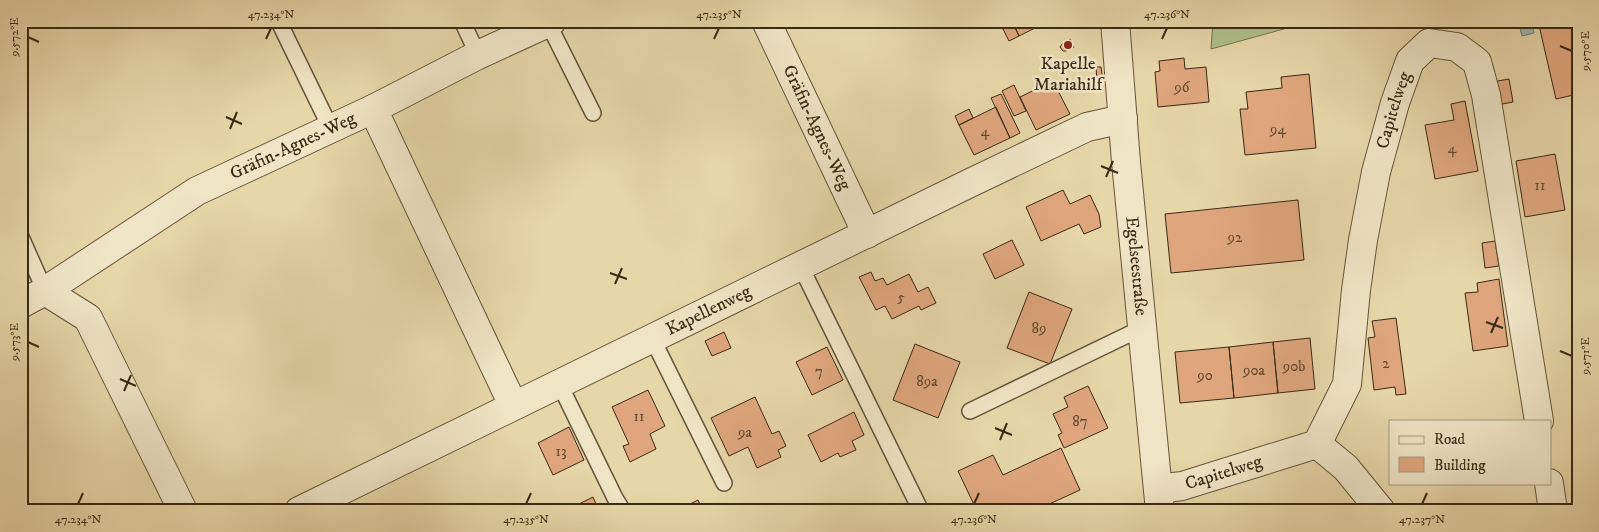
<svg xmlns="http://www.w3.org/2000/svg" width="1599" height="532" viewBox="0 0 1599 532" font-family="'IM FELL DW Pica',serif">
<rect width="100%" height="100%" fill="#e7d6a8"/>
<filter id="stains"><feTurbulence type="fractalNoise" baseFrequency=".004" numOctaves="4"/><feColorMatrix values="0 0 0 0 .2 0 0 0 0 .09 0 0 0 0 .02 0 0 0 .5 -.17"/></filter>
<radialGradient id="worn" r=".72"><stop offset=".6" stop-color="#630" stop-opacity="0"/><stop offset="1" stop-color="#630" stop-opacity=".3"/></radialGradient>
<!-- green -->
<path fill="#afbf8c" stroke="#747451" d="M1213,21H1313L1211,49Z"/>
<!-- water -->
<path fill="#9cb6b3" stroke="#757e74" d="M1518,21H1531L1534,33L1522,36Z"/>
<!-- building -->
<path fill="#dfa67d" stroke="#3a2a16" d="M999,21H1012L1019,36L1009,41Z
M1012,21H1049L1019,36Z
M1538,21H1578V94L1556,99Z
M1070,39L1074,47L1066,51H1063L1060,47L1063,43Z
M1184,58L1185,69L1206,67L1209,102L1158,107L1155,72L1160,71L1159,61Z
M1096,67H1101L1103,81L1097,82Z
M1309,74L1316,148L1245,155L1240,109H1248L1246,92L1282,88L1281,77Z
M1509,79L1513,102L1497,105L1492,82Z
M1053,81L1070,114L1036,130L1020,97Z
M1014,85L1026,111L1014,116L1002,91Z
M1001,94L1020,133L1010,138L991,98Z
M1465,101L1478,171L1435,179L1425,125L1454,120L1451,104Z
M996,107L1010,138L974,155L959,125Z
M969,109L973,118L959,125L955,116Z
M1555,154L1565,210L1525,217L1516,161Z
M1063,190L1070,204L1090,195L1099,214L1101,227L1084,234L1079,224L1041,241L1026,207Z
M1298,200L1304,260L1171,273L1165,214Z
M1012,240L1024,265L995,279L983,254Z
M1495,241L1499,266L1485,268L1482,243Z
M871,272L875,281L883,278L887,285L909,274L918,292L928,287L936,303L921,310L919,306L892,319L885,306L876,310L859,277Z
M1499,279L1508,346L1473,351L1465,293L1478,292L1477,283Z
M1029,292L1072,309L1050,364L1007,348Z
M1396,318L1406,394L1396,395L1395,387L1374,390L1368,338L1375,337L1372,321Z
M724,332L731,348L712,356L705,341Z
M1310,338L1315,389L1278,393L1273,342Z
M1273,342L1278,393L1234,398L1229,347Z
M915,344L960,362L938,418L893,400Z
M827,347L843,380L812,395L796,362Z
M1229,347L1234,398L1180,403L1175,352Z
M1088,386L1108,428L1064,448L1058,435L1062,433L1053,414L1068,407L1064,397Z
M648,390L665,426L650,434L656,449L630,462L623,446L629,444L612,407Z
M755,397L772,434L779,431L786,446L778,450L781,457L757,468L748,447L729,456L711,418Z
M854,412L864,435L852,441L856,450L840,457L838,453L821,462L808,435Z
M569,427L584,460L553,475L538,443Z
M1061,448L1080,490L1034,511H977L958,471L993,455L1003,475Z
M593,497L599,511H565Z
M698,500L703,511H676Z"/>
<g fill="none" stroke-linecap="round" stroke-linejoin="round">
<!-- service casing -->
<g stroke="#65553a" stroke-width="18">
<path id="service" d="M462,21L478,55
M548,23L593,113
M280,24L331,129
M21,237L45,291
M801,267L921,511
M652,338L724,483
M559,383L615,498L623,511
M970,411L1142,328"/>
</g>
<!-- minor casing -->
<g stroke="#65553a" stroke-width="30">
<g id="minor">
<path id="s1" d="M766,21L867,234"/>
<path d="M373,109L513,405"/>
<path d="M45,291L88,318L183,511"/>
<path id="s2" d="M21,304L45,291L197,191L373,109L478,55L552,21"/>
<path d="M1317,444L1346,468L1381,511"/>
<path d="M1549,483L1553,511"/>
<path id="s3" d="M1158,489L1182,486L1317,444L1347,384L1356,290L1363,240L1376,172L1395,103L1410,61L1429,43L1457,47L1477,62L1486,95L1539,421"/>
<path id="s4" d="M299,511L970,183L1087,127L1123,119"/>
</g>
</g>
<!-- tertiary casing -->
<g stroke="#65553a" stroke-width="30">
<g id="tertiary">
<path id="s5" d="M1115,21L1126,162L1160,511"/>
</g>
</g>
<!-- service -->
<use href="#service" stroke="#efe4c6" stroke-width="15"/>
<!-- minor -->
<use href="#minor" stroke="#efe4c6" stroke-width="28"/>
<!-- tertiary -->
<use href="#tertiary" stroke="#efe4c6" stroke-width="28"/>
</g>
<!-- ticks -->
<path fill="none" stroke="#3a2a16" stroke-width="2" d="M28,37L39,42M266,39L271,28M714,39L719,28M1162,39L1167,28M1560,46L1572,51M226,117L242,124M230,129L237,112M1101,166L1118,173M1106,177L1113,161M610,273L627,279M615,284L622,268M1486,322L1503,328M1491,333L1498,317M28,342L39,347M1560,351L1572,356M120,379L136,386M124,391L131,375M995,428L1012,435M1000,440L1007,423M78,504L83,493M526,504L531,493M974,504L979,493M1422,504L1427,493"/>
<!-- markers -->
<circle fill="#8f2418" stroke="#efe4c6" stroke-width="2" cx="1068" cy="45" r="5"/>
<g text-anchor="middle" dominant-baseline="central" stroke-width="5" stroke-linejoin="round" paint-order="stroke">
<!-- number labels -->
<g font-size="15" fill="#634930">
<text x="1182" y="87">96</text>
<text x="1278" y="129">94</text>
<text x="985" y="131">4</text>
<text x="1452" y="148">4</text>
<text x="1540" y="185">11</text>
<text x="1235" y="237">92</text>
<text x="901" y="297">5</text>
<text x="1039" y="328">89</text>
<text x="1386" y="363">2</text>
<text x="1294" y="366">90b</text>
<text x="1254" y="370">90a</text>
<text x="819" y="371">7</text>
<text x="1205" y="375">90</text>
<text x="927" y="381">89a</text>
<text x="639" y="416">11</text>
<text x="1080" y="421">87</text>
<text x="745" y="432">9a</text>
<text x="561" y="451">13</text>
</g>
<!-- poi labels -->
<g font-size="18" fill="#3a2a16" stroke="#efe4c6">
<text x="1068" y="64">Kapelle<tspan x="1068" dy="21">Mariahilf</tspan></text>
</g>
<!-- street labels -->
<g font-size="18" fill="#3a2a16" stroke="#efe4c6">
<text stroke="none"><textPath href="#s3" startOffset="511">Capitelweg</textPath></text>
<text stroke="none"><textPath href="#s1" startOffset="118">Gräfin-Agnes-Weg</textPath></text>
<text stroke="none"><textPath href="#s2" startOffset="315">Gräfin-Agnes-Weg</textPath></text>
<text stroke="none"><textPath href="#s5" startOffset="246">Egelseestraße</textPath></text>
<text stroke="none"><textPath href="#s4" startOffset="456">Kapellenweg</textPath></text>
<text stroke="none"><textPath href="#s3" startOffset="68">Capitelweg</textPath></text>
</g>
</g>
<!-- margin -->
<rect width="1599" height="532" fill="none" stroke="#e7d6a8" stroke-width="55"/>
<!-- legend -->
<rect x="1389" y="420" width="162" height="65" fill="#efe4c6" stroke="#a79a80"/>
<rect x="1399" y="436" width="25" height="8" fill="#efe4c6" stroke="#a79a80"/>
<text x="1434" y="444" font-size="15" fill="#3a2a16">Road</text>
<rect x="1399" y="457" width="25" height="15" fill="#dfa67d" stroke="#a79a80"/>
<text x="1434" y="470" font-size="15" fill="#3a2a16">Building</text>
<rect x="28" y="28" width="1544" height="476" fill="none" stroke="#3a2a16" stroke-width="2"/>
<g font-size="12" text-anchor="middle" fill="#3a2a16">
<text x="271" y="18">47.234°N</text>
<text x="719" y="18">47.235°N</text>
<text x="1167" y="18">47.236°N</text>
<text transform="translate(14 37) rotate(-90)" y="4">9.572°E</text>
<text transform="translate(1585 51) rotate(-90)" y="4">9.570°E</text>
<text transform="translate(14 342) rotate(-90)" y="4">9.573°E</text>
<text transform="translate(1585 356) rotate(-90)" y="4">9.571°E</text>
<text x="78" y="523">47.234°N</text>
<text x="526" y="523">47.235°N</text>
<text x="974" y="523">47.236°N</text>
<text x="1422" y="523">47.237°N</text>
</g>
<rect width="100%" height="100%" filter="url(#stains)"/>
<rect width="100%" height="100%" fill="url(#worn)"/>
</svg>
